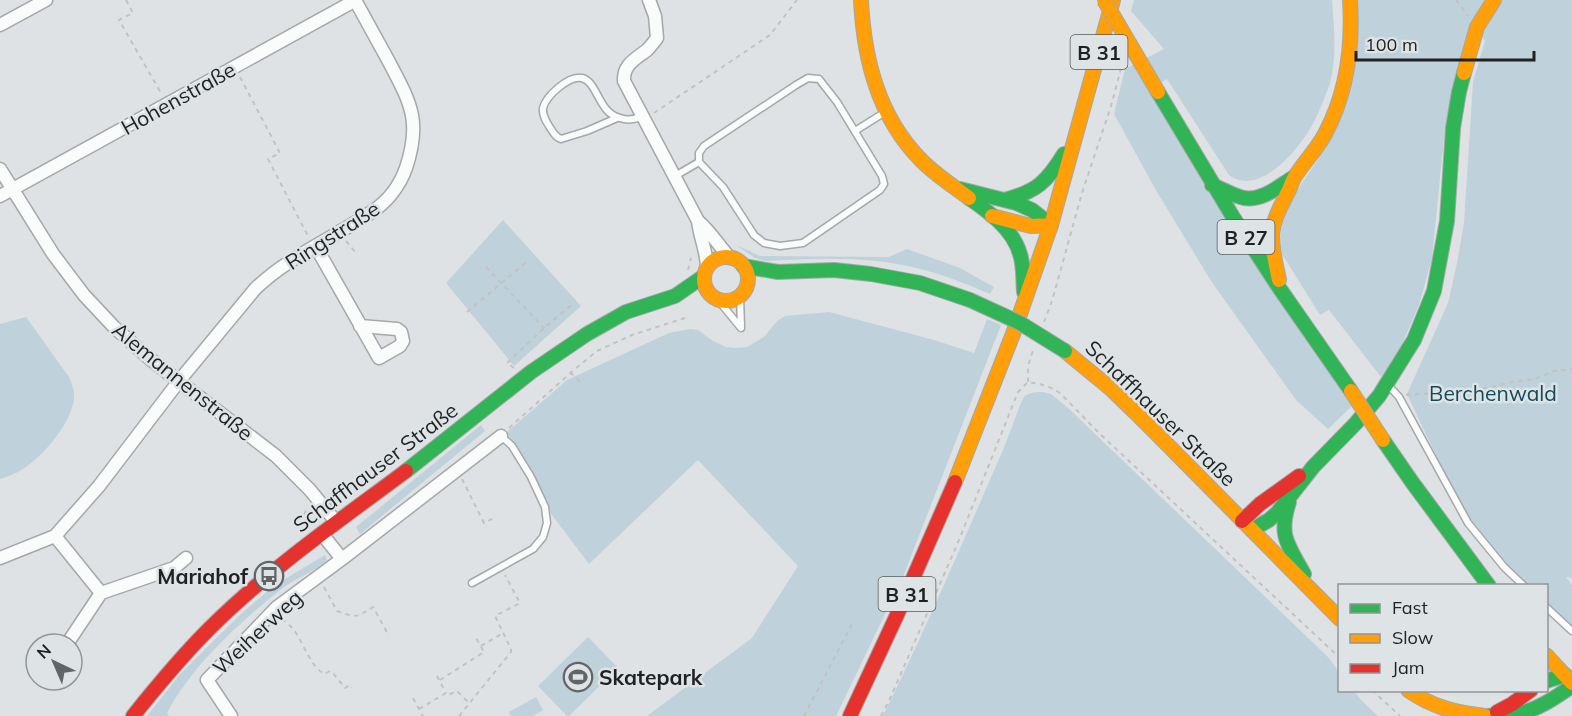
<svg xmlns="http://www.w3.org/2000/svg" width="1572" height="716" viewBox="0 0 1572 716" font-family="Mulish,sans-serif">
<rect width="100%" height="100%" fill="#dfe2e4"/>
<!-- green -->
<path fill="#bfd1da" d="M1134,0H1332C1334,27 1337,57 1330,83C1324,100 1316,120 1307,134C1292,156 1257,196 1229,175L1167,79L1148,90L1352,406L1328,429L1296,400L1211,281L1157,192L1114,114L1125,69L1164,49L1131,11Z
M1358,0H1572V578L1566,577L1572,585V631L1547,607L1546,586L1524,585L1468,523L1407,394L1448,303L1457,263L1464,223L1473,82L1485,41L1471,20L1445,128L1432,258L1419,305L1400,349L1381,377L1329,310L1320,315L1282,254L1280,239L1283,211L1319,158Z
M503,220L581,306L514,366L446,283Z
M736,245L760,256L889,257L907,249L960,268L994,287L990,294C969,285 947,276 924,270C874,256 819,258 767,261L755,258Z
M829,312L934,340L974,353L987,319L1001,325L903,577L836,716H647L752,638L798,566L698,460L589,564L552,515L507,432L567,380L669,333L690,329L698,330L713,341L726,347L735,348L747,347L764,337L777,321L785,316Z
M26,317L69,377C72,384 75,391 74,399C71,425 40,460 18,472C12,475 6,477 0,479V324Z
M1043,392L1051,394L1067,407L1328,657L1339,672L1340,690L1354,691L1362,701L1378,716H883C926,629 964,539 1003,450C1007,442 1021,399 1025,396C1030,392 1038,392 1043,392Z
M481,425L485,431L360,534L356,527Z
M325,555L327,560C314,572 298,577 284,587C242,620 192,665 167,713L169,716H147L181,673L243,612L275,585Z
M588,637L618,668L569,716H567L538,686Z
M536,697L543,710L533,716H511L509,712Z"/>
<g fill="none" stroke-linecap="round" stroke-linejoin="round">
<!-- lane casing -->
<g stroke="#a5a7a9" stroke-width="9">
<path id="lane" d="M617,118L587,131L561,139C556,137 554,134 551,129C547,123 542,116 543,108C546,96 569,75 582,78C598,82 598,113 620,118C628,121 634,120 642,116
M855,131L882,114
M675,176L699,162L723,187L754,235L764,243L780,246L803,243L880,190L884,184L882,176L837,102L819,79L808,78L796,85L704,146L699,153V162
M740,296L741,327
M718,300L741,328
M1388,385L1399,397L1468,523L1504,567L1524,586
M472,583L533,549L543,537L547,523L545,507L531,477L512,446L501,436
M1546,607L1572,631"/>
</g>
<!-- street casing -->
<g stroke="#a5a7a9" stroke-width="15">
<path id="street" d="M649,0L655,16L657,38C654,42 651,46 647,50C636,59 623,64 624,81L698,221C700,238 707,252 707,268
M0,25L46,0
M0,169L53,254L84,295L114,327L150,359L276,456L310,490L337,523
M0,196L356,0
M698,221C711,232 719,246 730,258
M316,247L379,358L400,346L403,341L401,332L397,329L360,326
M322,534L342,559L501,436
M55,536L101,593L67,644
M0,558L55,536L99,486L179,381L255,289C289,256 334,238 373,211C388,201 400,185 406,168C422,120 410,102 388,60C377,40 366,20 355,0
M101,593L174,568L186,558
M231,716L207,680L277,607L342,559"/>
</g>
<!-- fast casing -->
<g stroke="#a5a7a9" stroke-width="16">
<path id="fast" d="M1158,92L1233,217L1280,289L1351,391
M1212,185C1223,189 1233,196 1244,198C1263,201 1279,186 1294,177
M960,189L1016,203L1032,210L1051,225
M969,198C989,212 1013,229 1020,254C1024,266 1023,279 1024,292
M1004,200C1036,192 1047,182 1064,154
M743,266L778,272L834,270L871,274L920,283L970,300
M1383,440L1412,482L1489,586
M406,471L531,372L587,334L626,312L675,296L704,276
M1289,502C1278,536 1288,545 1304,574
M1252,530L1269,520L1277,513L1313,467L1356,423L1379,396L1414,340L1434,291L1447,221L1453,128L1459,92L1464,73
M1546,681L1565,675
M1485,716C1495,715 1505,716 1515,714C1536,711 1555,698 1572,686"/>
</g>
<!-- slow casing -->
<g stroke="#a5a7a9" stroke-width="16">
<path id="slow" d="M861,0C864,59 878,117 922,161C936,175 953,186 969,198
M1464,73L1477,27L1494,0
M992,216L1031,226L1051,225
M1051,225L1113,0
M704 279a22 22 0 1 1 44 0a22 22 0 1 1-44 0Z
M1279,280C1276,265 1272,250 1272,235C1273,219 1281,206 1288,192C1291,186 1292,180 1296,175C1305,161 1317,149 1325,134C1347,93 1353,46 1350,0
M1065,351L1110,388L1146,423L1340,619
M955,482L1013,334L1051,225
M1546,655L1572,683
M1408,690C1432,707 1456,713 1485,716"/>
</g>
<!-- jam casing -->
<g stroke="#a5a7a9" stroke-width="16">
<path id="jam" d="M1242,521L1260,504L1299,476
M1497,712L1512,704L1531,690
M133,716C157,686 182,656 209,629C268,570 339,521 406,471
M850,716L897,615L955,482"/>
</g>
<!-- path -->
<path stroke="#c2c2c3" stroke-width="2" stroke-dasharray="4.5 4.5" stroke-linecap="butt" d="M126,0L133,13L119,20L161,93
M1456,0L1468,16
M240,77L280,153L268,159L308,236
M654,113L770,35L797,0
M346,241L356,253
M486,267L544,328
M688,270L691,258
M467,312L529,260
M1044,322L1052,301L1082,193L1111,106L1123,61
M514,368L507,363L544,328L574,303
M570,372L581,383
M1028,382V366L1034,347
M1406,395L1435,393L1444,400L1467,392L1513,382L1535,379L1554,371L1572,369
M509,428L575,369L597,351L632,335L685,318
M462,479L484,523L494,518
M330,494L343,486L369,479
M300,532L303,527L305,512L310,508
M324,587L337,611C357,618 355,618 373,607L389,636
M282,619C287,623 292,627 296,633C305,647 310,665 324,674L330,671L333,673L345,688L350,685L351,688
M481,646L503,633
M437,676L446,693
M440,680L484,652L475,636
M1372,690L1400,716
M413,698L423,716
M419,709L446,693L448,695L457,691L468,702
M459,716L511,652V649L495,616L520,603L505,575
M804,716L854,620
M881,716L889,701L959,540L1018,392L1028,382C1041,384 1049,386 1060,393L1099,433L1340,658"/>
<!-- lane -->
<use href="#lane" stroke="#fafbfb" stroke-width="6"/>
<!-- street -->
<use href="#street" stroke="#fafbfb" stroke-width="12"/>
<!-- fast -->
<use href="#fast" stroke="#30b455" stroke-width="14"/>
<!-- slow -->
<use href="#slow" stroke="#ff9f0a" stroke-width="14"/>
<!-- jam -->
<use href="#jam" stroke="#e5322d" stroke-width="14"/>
<!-- fast-bridge casing -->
<g stroke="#a5a7a9" stroke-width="16" stroke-linecap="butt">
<path id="fast-bridge" d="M970,300L1020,323L1065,351"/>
</g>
<!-- slow-bridge casing -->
<g stroke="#a5a7a9" stroke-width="16" stroke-linecap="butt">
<path id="slow-bridge" d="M1104,0L1158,92
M1351,391L1383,440"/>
</g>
<!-- fast-bridge -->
<use href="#fast-bridge" stroke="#30b455" stroke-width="14"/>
<!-- slow-bridge -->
<use href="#slow-bridge" stroke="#ff9f0a" stroke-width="14"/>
</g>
<!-- icons -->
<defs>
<g id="bus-ring" transform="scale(1.5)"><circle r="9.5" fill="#dee3e5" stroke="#626566" stroke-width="1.5"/><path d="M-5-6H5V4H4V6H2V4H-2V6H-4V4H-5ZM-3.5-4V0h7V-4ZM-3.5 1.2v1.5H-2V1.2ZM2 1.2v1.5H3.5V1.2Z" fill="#626566"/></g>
<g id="stadium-ring" transform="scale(1.5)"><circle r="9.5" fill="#dee3e5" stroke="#626566" stroke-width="1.5"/><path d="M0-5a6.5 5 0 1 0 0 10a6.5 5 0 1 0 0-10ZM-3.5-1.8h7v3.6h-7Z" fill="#626566"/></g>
</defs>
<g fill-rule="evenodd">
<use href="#bus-ring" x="269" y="576"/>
<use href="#stadium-ring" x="578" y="677"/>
</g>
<g text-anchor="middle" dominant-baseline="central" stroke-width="5" stroke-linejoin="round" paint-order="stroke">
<!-- shield labels -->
<g fill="#dee3e5" stroke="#585b5c" stroke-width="1.5">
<rect x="1070.5" y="35" width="57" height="34" rx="4.5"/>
<rect x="1217.5" y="220" width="57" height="34" rx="4.5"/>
<rect x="878.5" y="577" width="57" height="34" rx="4.5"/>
</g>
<g font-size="20" font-weight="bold" fill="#1f2122">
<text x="1099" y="52">B 31</text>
<text x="1246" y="237">B 27</text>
<text x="907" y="594">B 31</text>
</g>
<!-- street labels -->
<g font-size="21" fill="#1f2122" stroke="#dee3e5">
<text transform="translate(178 98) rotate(-29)">Hohenstraße</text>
<text transform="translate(332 235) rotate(-33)">Ringstraße</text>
<text transform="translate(183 381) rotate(39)">Alemannenstraße</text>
<text transform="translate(1161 413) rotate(44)">Schaffhauser Straße</text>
<text transform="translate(375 467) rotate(-37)">Schaffhauser Straße</text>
<text transform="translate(257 632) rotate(-43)">Weiherweg</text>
</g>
<!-- park labels -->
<g font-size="21" fill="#13495d" stroke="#dee3e5">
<text x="1493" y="393">Berchenwald</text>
</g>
<!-- poi labels -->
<g font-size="21" font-weight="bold" fill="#1f2122" stroke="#dee3e5" text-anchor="end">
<text x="248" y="576">Mariahof</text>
<text x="599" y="677" text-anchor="start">Skatepark</text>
</g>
</g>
<!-- legend -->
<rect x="1338" y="584" width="210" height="108" fill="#dee3e5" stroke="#929597" stroke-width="1.5"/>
<rect x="1350" y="604" width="30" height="9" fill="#30b455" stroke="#929597" stroke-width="1.5"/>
<text x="1392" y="614" font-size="18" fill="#1f2122">Fast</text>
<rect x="1350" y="634" width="30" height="9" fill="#ff9f0a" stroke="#929597" stroke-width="1.5"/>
<text x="1392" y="644" font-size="18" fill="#1f2122">Slow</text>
<rect x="1350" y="664" width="30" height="9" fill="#e5322d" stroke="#929597" stroke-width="1.5"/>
<text x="1392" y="674" font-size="18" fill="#1f2122">Jam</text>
<!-- north arrow -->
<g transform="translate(54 662) rotate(316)"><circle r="28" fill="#dee3e5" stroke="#929597" stroke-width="1.5"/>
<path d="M0-4.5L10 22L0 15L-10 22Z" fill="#626566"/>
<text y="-9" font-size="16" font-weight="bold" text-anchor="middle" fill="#1f2122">N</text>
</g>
<!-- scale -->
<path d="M1356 51v9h178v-9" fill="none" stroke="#1f2122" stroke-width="3"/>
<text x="1365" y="51" font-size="18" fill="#1f2122" stroke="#dee3e5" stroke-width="4.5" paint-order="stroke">100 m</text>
</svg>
